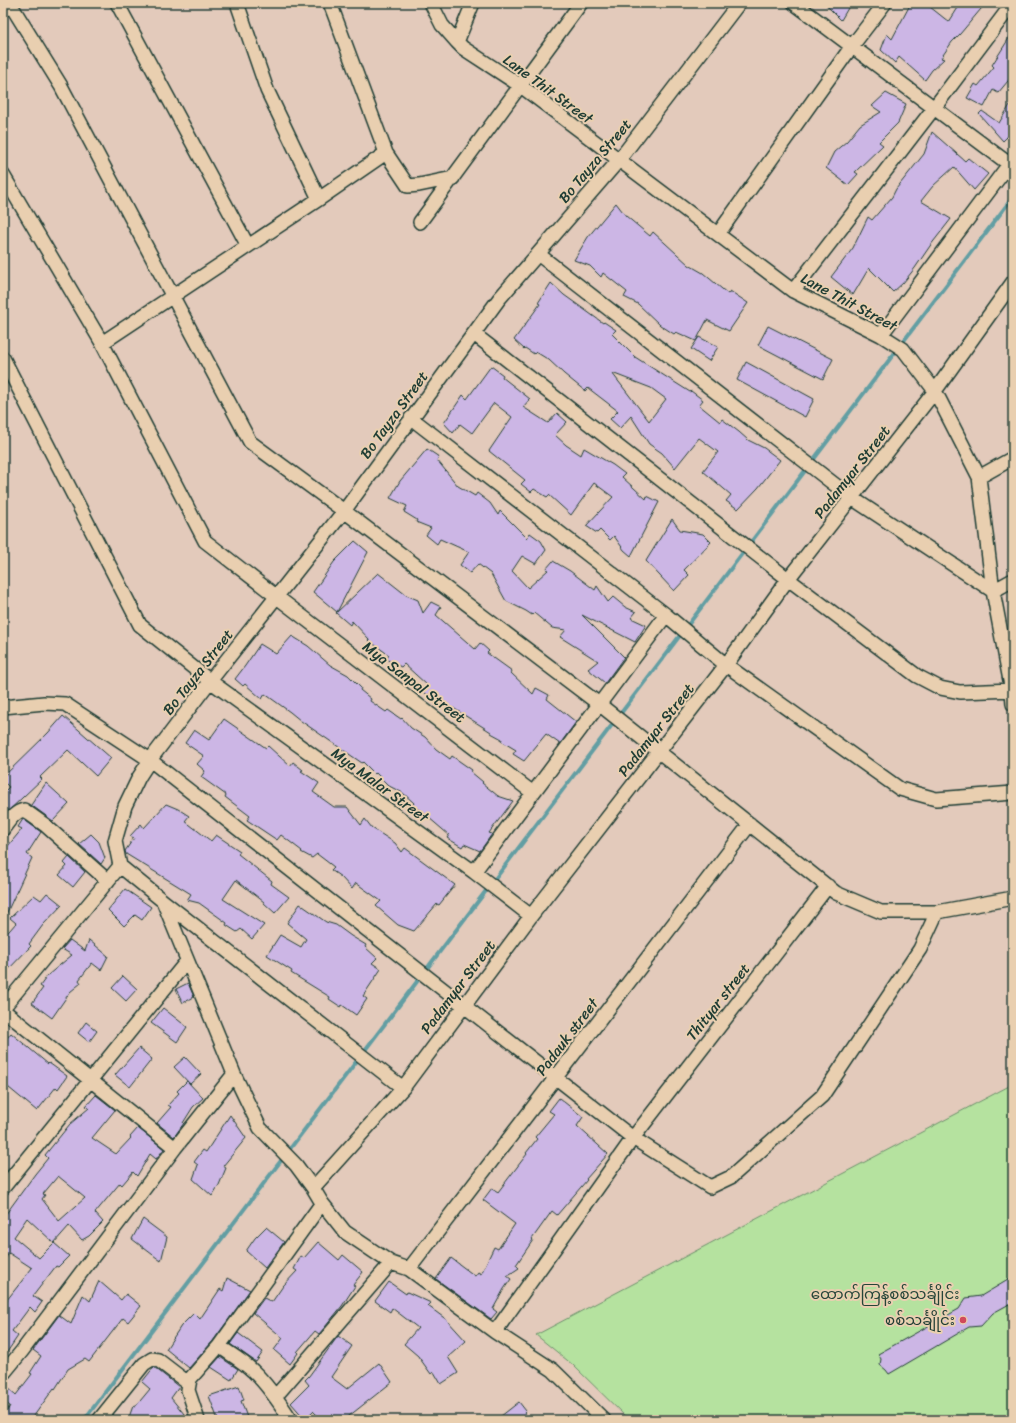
<svg xmlns="http://www.w3.org/2000/svg" width="1016" height="1423" viewBox="0 0 1016 1423" font-family="Sriracha,'Noto Sans Myanmar',sans-serif">
<rect width="100%" height="100%" fill="#e3cabb"/>
<filter id="ink" filterUnits="userSpaceOnUse"><feTurbulence type="fractalNoise" baseFrequency=".025" numOctaves="2"/><feDisplacementMap in="SourceGraphic" scale="8" xChannelSelector="R" yChannelSelector="G"/><feConvolveMatrix kernelMatrix="1 2 1 2 8 2 1 2 1" color-interpolation-filters="sRGB"/></filter>
<g filter="url(#ink)">
<!-- green -->
<path fill="#b5e29f" stroke="#6a906a" d="M1013,1084V1420H629L573,1365L536,1335Z"/>
<g fill="none" stroke-linecap="round" stroke-linejoin="round">
<!-- stream -->
<path stroke="#629ea3" stroke-width="4" d="M84,1420L1013,197"/>
</g>
<!-- building -->
<path fill="#ccb6e5" stroke="#1f3d34" fill-rule="evenodd" d="M824,3H851L841,20Z
M911,3H925L949,22L961,3H986L960,34L952,42L941,58L944,59L932,70L925,80L899,57L895,63L881,50L887,34L892,39Z
M1013,32V75L998,93L993,90L984,107L967,98L975,84L978,86L994,67L992,65Z
M886,93L906,104L898,123L879,142L883,145L855,172L858,174L848,185L826,168L834,152L847,141L860,125L881,112L872,106Z
M1013,100V131L1003,141L979,114L982,111L999,123Z
M932,132L965,161L968,158L988,174L974,190L954,167L933,186L921,201L951,219L930,246L915,268L903,283L893,292L869,268L853,295L831,277L853,248L868,217L872,220L892,197L896,189L924,154Z
M616,203L626,216L650,236L653,232L689,265L703,273L728,294L730,291L748,303L729,331L707,320L696,341L676,332L674,334L660,325L638,304L624,297L627,292L603,273L601,277L590,266L574,260L588,237Z
M551,283L564,295L603,323L604,322L616,330L612,334L635,357L660,373L690,392L691,391L703,400L699,405L720,422L722,419L739,432L748,440L764,448L780,460L758,488L738,509L726,501L731,495L703,471L718,452L699,438L675,468L662,453L649,444L631,416L620,428L610,419L618,411L588,388L585,391L564,374L549,360L536,352L534,354L525,348L524,349L514,340L540,304L538,303ZM612,373L651,388L666,399L649,421Z
M768,326L833,359L823,379L758,345Z
M699,337L718,347L709,361L691,349Z
M746,362L814,399L805,417L737,380Z
M491,366L503,375L502,377L530,399L523,407L548,423L557,413L567,422L555,435L566,445L581,455L584,448L613,465L625,474L622,477L646,499L647,496L659,502L631,556L624,550L614,536L610,540L600,530L597,533L586,526L613,497L594,483L571,515L549,495L547,497L534,489L531,492L521,484L525,480L489,451L512,417L494,403L472,433L460,424L453,433L444,423L463,395L467,399Z
M427,449L439,457L437,460L458,486L475,496L477,493L490,503L498,515L500,511L527,538L530,533L541,541L546,550L536,564L522,556L512,571L528,588L548,570L546,569L553,561L570,571L595,590L597,586L608,602L613,597L625,607L636,612L631,618L646,625L635,642L582,615L624,657L605,683L588,669L598,661L560,637L566,630L552,628L534,613L532,615L526,611L506,601L491,574L478,564L470,573L460,565L469,552L440,539L437,544L426,535L431,528L416,522L417,520L404,512L407,506L390,498L400,481Z
M672,519L680,530L703,534L711,542L684,570L689,575L674,591L646,561Z
M355,541L368,552L337,612L313,592L334,562Z
M378,573L406,595L418,600L423,613L431,602L441,607L436,615L475,649L480,643L489,651L487,653L512,671L511,673L533,694L536,688L549,695L547,699L576,722L560,744L546,734L524,761L513,754L516,750L501,741L502,739L491,733V732L453,708L451,710L422,691L427,685L404,664L401,667L386,659L389,655L368,640L369,639L352,621L350,625L336,613Z
M292,636L308,646L330,665L348,675L361,688L360,690L371,699L370,701L386,712L388,710L401,719L402,718L411,728L425,737L436,749L450,759L452,756L472,770L471,772L483,782L482,783L498,796L513,801L489,833L492,834L480,851L464,844L462,847L447,838L449,835L421,811L412,806L414,803L403,793L389,786L376,773L375,774L363,762L362,763L301,721L290,712L265,694L262,699L245,684L243,686L235,679L245,666L260,644L276,654Z
M63,716L111,758L96,776L68,750L40,777L42,779L3,816V793L9,787L3,781V777L48,733Z
M224,719L266,748L268,746L290,766L293,762L303,770L301,771L319,783L313,792L334,807H347L361,825L365,819L372,828L395,843L402,852L405,848L455,885L439,905L437,904L414,931L398,925L376,906L381,901L356,883L352,889L341,877L331,870L334,867L317,854L312,858L301,852L302,851L281,835L277,840L247,820L250,816L225,797L226,795L201,777L205,771L197,764L204,756L185,743L194,730L209,740Z
M46,783L69,804L53,821L31,805Z
M166,804L178,809L189,816L185,821L211,841L216,835L240,851L238,854L272,881L271,884L289,897L275,913L264,903V902L236,880L223,899L264,925L252,939L241,929L237,932L226,925L227,923L199,903L187,900L191,894L126,854L125,851L134,838L130,836L141,824L144,828Z
M23,819L41,832L27,854L32,858L3,921V852L22,829L18,827Z
M91,834L99,842L105,858L101,864L79,844Z
M69,857L85,872L73,887L59,875L67,866L64,863Z
M125,889L151,907L142,920L135,915L124,926L108,910Z
M47,893L62,905L43,925L29,944L31,946L3,975V938L16,923L10,918L34,895L41,900Z
M300,904L326,922L336,925L351,936L366,945L365,947L377,958L372,963L381,969L363,996L367,999L356,1015L342,1005L341,1007L329,999L330,997L291,973L292,971L267,955L280,935L301,947L306,939L287,923Z
M70,940L85,951L89,940L108,956L101,970L92,963L79,980L81,983L70,992L52,1018L32,1003L43,988L40,986L48,975L72,955L62,949Z
M123,976L137,989L126,1001L112,988Z
M188,983L194,997L183,1003L176,989Z
M163,1008L187,1027L177,1042L151,1023Z
M86,1022L97,1031L89,1042L78,1033Z
M11,1033L48,1064L49,1063L67,1076L58,1089L56,1087L37,1111L3,1083V1043Z
M139,1048L152,1059L130,1087L115,1075Z
M185,1057L201,1074L190,1084L174,1067Z
M187,1081L203,1098L193,1107L183,1123H184L174,1137L157,1123L171,1107L168,1105L179,1093L177,1091Z
M96,1095L115,1110L92,1138L116,1154L131,1138L130,1137L138,1128L164,1149L156,1159L150,1154L137,1176L133,1172L122,1185L120,1183L95,1213L103,1222L89,1236L82,1240L69,1226L54,1243L69,1256L58,1267L56,1266L33,1296L42,1302L35,1312L30,1307L12,1331L18,1336L3,1358V1305L32,1268L9,1253L3,1262V1218L35,1174L48,1158L45,1155L70,1124L89,1108L86,1106ZM58,1176L85,1198L59,1221L42,1199L45,1195L43,1194ZM27,1218L54,1243L39,1258L14,1237Z
M559,1098L583,1117L577,1126L608,1154L586,1179L587,1180L557,1215L552,1211L532,1239L533,1240L516,1265L519,1268L507,1276L511,1279L504,1289L493,1309L497,1312L491,1319L436,1279L451,1258L475,1276L478,1272L481,1274L494,1247L498,1249L515,1224L483,1200L492,1188L498,1192L527,1154L526,1153L537,1139L535,1137L554,1114L549,1111Z
M230,1115L246,1138L223,1166L226,1168L219,1185L212,1196L193,1179L198,1165L194,1162L203,1150L206,1152Z
M143,1219L167,1237L161,1261L132,1239Z
M266,1227L284,1242L265,1268L246,1251L255,1238Z
M318,1242L339,1260L343,1255L363,1272L353,1285L355,1286L342,1306L325,1327L319,1334L315,1331L297,1352L298,1353L290,1364L274,1350L283,1338L253,1313L264,1298L272,1302L283,1286L297,1271L294,1269L301,1256L304,1258Z
M1013,1277V1302L993,1313L981,1326L969,1327L889,1374L886,1370L880,1365L881,1359L878,1354L959,1309L966,1298L981,1296Z
M227,1278L250,1290L213,1341L189,1368L166,1349L181,1326L194,1313L200,1319L220,1289L223,1291Z
M99,1281L121,1300L126,1294L141,1306L128,1322L123,1318L89,1362L85,1359L68,1369L55,1389L54,1388L31,1420H3V1417L10,1406L3,1401V1395L7,1387L16,1395L32,1374L30,1373L41,1356L33,1350L59,1315L71,1324L83,1295L90,1301Z
M389,1282L406,1294L407,1292L431,1303L428,1306L447,1320L466,1341L448,1357L458,1373L441,1384L434,1372L431,1374L418,1356L404,1344L418,1328L392,1308L390,1312L375,1301Z
M238,1333L263,1352L256,1362L230,1344Z
M338,1336L352,1346L331,1377L347,1389L379,1363L392,1382L344,1420H322L313,1411L305,1419L291,1403L309,1385L305,1380L309,1376Z
M220,1357L238,1369L231,1380L211,1367Z
M154,1367L179,1387L171,1398L189,1420H128L133,1406L135,1407L150,1389L142,1382Z
M239,1386L244,1400L241,1401L248,1420H218L209,1396Z
M519,1402L526,1411L524,1413L529,1420H496Z"/>
<g fill="none" stroke-linecap="round" stroke-linejoin="round">
<!-- street casing -->
<g stroke="#1f3d34" stroke-width="16">
<path id="street" d="M117,3L248,246
M237,3L267,90L319,199
M330,3L386,153L408,186L419,185L453,178
M431,3L442,25L457,42
M473,3L457,42L463,48L521,86L793,291L881,335L903,349L935,391L979,477L993,591L1012,691L1013,704
M794,3L1009,164
M3,4L14,10L61,86L250,442L344,511L599,704L836,893L881,912H937L1013,898
M3,175L102,343L205,541L277,597L533,793
M420,222L581,3
M718,234L852,46L885,3
M538,254L852,498L993,591L1013,580
M793,291L934,108L1013,3
M474,334L788,579L917,676L940,688L960,692L1013,690
M881,335L1013,159
M102,343L319,199L386,153
M3,358L140,625L210,681L474,872L531,916
M411,418L666,615L726,665L900,789L936,799L1013,793
M979,477L1013,458
M3,707L44,703L65,704L150,760L633,1138L710,1187L731,1177L822,1096L920,949L937,912
M3,829C9,821 14,812 24,810L45,825L108,881
M120,866L115,841L125,806L139,777L150,760L210,681L344,511L499,299L619,160L739,3
M120,866L163,901L403,1088
M474,872L666,615
M163,901L234,1074L260,1128L296,1165L313,1188L322,1203L345,1232L391,1263L409,1269L495,1332L553,1370L604,1420
M3,1008L120,866
M3,1010L175,1148
M3,1188L187,961
M313,1188L403,1088L531,916L726,665L788,579L935,391L1013,282
M409,1269L750,824
M495,1332L633,1138L828,886
M219,1346C230,1354 243,1361 253,1371C268,1385 280,1403 291,1420
M3,1374L22,1351L175,1148L234,1074
M275,1397L391,1263
M99,1420L144,1364L152,1359L158,1360L188,1383
M198,1420L188,1390L190,1379L219,1346L322,1203"/>
</g>
<!-- street -->
<use href="#street" stroke="#e9cfb0" stroke-width="13"/>
</g>
</g>
<!-- markers -->
<circle fill="#d1495b" stroke="#e9cfb0" stroke-width="1.5" cx="963" cy="1320" r="4"/>
<g text-anchor="middle" dominant-baseline="central" stroke-width="4" stroke-linejoin="round" paint-order="stroke">
<!-- street labels -->
<g font-size="15" fill="#1f3d34" stroke="#e9cfb0">
<text transform="translate(548 89) rotate(36)">Lane Thit Street</text>
<text transform="translate(595 161) rotate(-50)">Bo Tayza Street</text>
<text transform="translate(849 302) rotate(28)">Lane Thit Street</text>
<text transform="translate(394 415) rotate(-54)">Bo Tayza Street</text>
<text transform="translate(852 472) rotate(-52)">Padamyar Street</text>
<text transform="translate(198 672) rotate(-52)">Bo Tayza Street</text>
<text transform="translate(414 682) rotate(37)">Mya Sanpal Street</text>
<text transform="translate(656 730) rotate(-52)">Padamyar Street</text>
<text transform="translate(380 785) rotate(36)">Mya Malar Street</text>
<text transform="translate(458 987) rotate(-53)">Padamyar Street</text>
<text transform="translate(718 1002) rotate(-52)">Thityar street</text>
<text transform="translate(567 1037) rotate(-53)">Padauk street</text>
</g>
<!-- park labels -->
<g font-size="15" fill="#264539" stroke="#e9cfb0">
<text x="885" y="1294">ထောက်ကြန့်စစ်သင်္ချိုင်း</text>
</g>
<!-- poi labels -->
<g font-size="15" fill="#1f3d34" stroke="#e9cfb0" text-anchor="end">
<text x="955" y="1320">စစ်သင်္ချိုင်း</text>
</g>
</g>
<!-- margin -->
<rect width="1016" height="1423" fill="none" stroke="#e9cfb0" stroke-width="16"/>
<rect x="8" y="8" width="1000" height="1407" fill="none" stroke="#1f3d34" stroke-width="1.5" filter="url(#ink)"/>
</svg>
